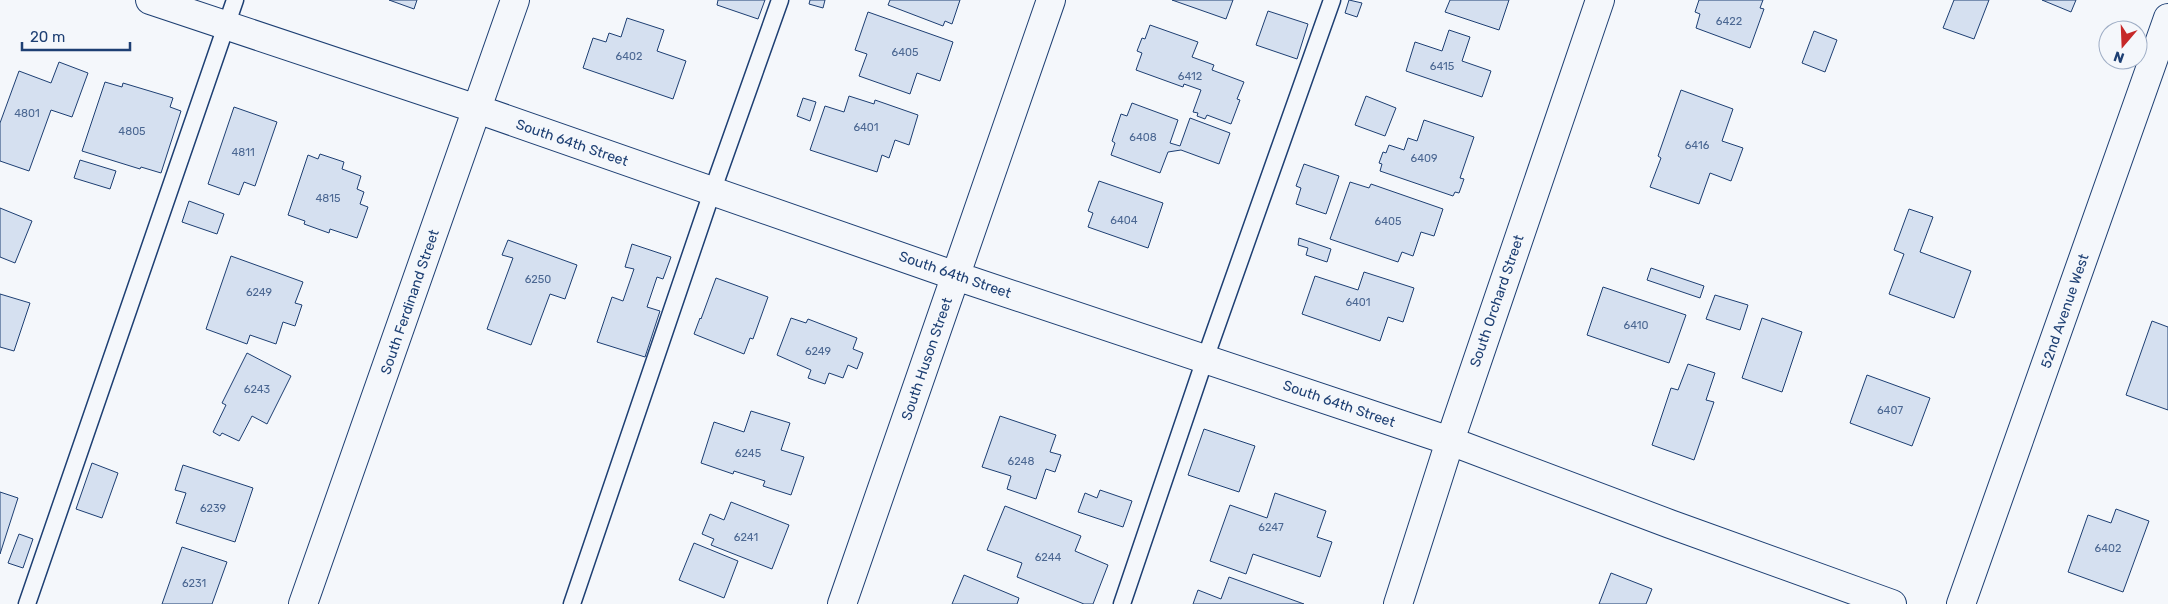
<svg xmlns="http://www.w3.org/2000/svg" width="2168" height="604" viewBox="0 0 2168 604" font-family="Rubik,sans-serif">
<rect width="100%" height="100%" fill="#f4f7fb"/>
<!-- building -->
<path fill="#d5e0f0" stroke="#1d3f73" d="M389,0H417L414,9Z
M718,0H765L758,19L717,5Z
M810,0H825L823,8L809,4Z
M890,0H960L952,24L945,21L943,26L888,5Z
M1172,0H1233L1226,19Z
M1349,0L1362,3L1357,17L1345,13Z
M1450,0H1509L1499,30L1445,12Z
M1699,0H1763L1760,8L1764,9L1750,48L1696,28L1700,14L1695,12Z
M1954,0H1989L1974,39L1943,28Z
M2042,0H2076L2071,12Z
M1268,11L1308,24L1297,59L1256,45Z
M868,12L953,42L940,81L917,73L910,94L859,76L867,54L855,50Z
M627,18L664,30L657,51L686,61L673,99L583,68L593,38L606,42L609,33L621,37Z
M1150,25L1198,42L1192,57L1214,65L1212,70L1244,82L1237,99L1240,100L1231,124L1207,115L1205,119L1197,116L1198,113L1193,112L1201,90L1184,84L1183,87L1136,70L1142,53L1137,51L1142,38L1145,39Z
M1449,30L1470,37L1462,61L1491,71L1482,97L1406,71L1415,42L1442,51Z
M1814,31L1837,40L1825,72L1802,63Z
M59,62L88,73L72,117L51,110L29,171L0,161V123L19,71L51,83Z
M105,82L122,87L123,83L173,98L170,107L181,111L161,173L141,167L140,169L82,151Z
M1681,90L1733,109L1722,141L1743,148L1731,181L1710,173L1699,204L1650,187L1661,158L1658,156Z
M849,96L874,104L875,100L918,115L909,145L895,140L889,158L882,155L877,172L810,150L825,106L844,112Z
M1366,96L1396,108L1385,136L1355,125Z
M803,98L816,102L810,121L797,116Z
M1132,103L1178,120L1170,143L1180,146L1190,118L1230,133L1219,164L1181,150L1168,152L1160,173L1111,155L1115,143L1112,141L1121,114L1127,116Z
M234,107L277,122L255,186L244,182L239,195L208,184Z
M1424,120L1474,137L1460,178L1464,179L1459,193L1455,192L1453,196L1380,171L1382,164L1379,163L1383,152L1386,153L1389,145L1404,150L1408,138L1417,141Z
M320,154L344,162L342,169L361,176L357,189L364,192L360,204L368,207L357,238L330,229L329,233L304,224L305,221L288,215L308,155L318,159Z
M80,160L116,171L110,189L74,178Z
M1304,164L1339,176L1326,214L1296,204L1301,188L1296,186Z
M1099,181L1163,203L1148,248L1088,227L1093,213L1088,211Z
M1350,182L1369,188L1371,184L1443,209L1434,236L1421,232L1413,256L1402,252L1398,262L1330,239Z
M189,201L224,214L217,234L182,222Z
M0,208L32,221L15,263L0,257Z
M1909,209L1933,217L1920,252L1971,271L1954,318L1889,294L1904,254L1894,250Z
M1299,238L1331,249L1327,262L1306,255L1308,248L1298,245Z
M508,240L577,265L565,299L550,294L531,345L487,329L513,258L502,255Z
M632,244L671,257L663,279L657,277L647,307L660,311L645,357L597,342L612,297L623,301L634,269L625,267Z
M231,256L303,282L295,303L302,305L295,326L283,322L276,344L250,335L247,344L206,329Z
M1651,268L1704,286L1700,298L1647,280Z
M1364,272L1414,288L1403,322L1388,317L1380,341L1302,314L1315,276L1358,290Z
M716,278L768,297L753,339L750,338L744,354L694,334L700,318L701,319Z
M1603,287L1686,315L1669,363L1587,335Z
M0,294L30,303L14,351L0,347Z
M1715,295L1748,305L1740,330L1706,319Z
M791,318L806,323L808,319L857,338L853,349L863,353L857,369L848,365L843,378L829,373L825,384L808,378L811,370L777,355Z
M1762,318L1802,332L1782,392L1742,378Z
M2152,321L2168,327V410L2126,395Z
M247,353L291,376L267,424L252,416L239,441L222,433L220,436L213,432L226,405L222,403Z
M1688,364L1715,373L1706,400L1714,402L1694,460L1652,445L1671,388L1678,390Z
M1867,375L1930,398L1912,446L1850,423Z
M751,411L790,423L781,450L804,457L791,495L763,486L765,481L734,471L733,474L701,463L714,422L744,432Z
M1000,416L1056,435L1050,452L1061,455L1055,472L1046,469L1036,499L1007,489L1011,476L982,467Z
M1204,429L1255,446L1239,492L1188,475Z
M92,463L118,473L102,518L76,509Z
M183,465L253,488L235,542L176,523L186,493L175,490Z
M1100,490L1132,501L1123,527L1078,512L1085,493L1097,498Z
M0,492L18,498L0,554Z
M1275,493L1326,511L1317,537L1332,542L1320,577L1253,554L1246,574L1210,561L1230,505L1267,518Z
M731,502L789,525L772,569L711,545L714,539L702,534L710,514L724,520Z
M1005,506L1081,536L1075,551L1108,565L1093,604H1084L1017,577L1022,563L987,550Z
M2116,509L2149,521L2123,592L2068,572L2088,515L2111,523Z
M19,534L33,539L23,568L8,563Z
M694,543L738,561L724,598L679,580Z
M182,547L227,562L212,604H162Z
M1611,573L1652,589L1646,604H1599Z
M964,575L1019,598L1017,604H952Z
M1229,577L1304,604H1193L1198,590L1221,599Z"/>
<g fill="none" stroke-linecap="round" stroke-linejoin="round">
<!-- lane casing -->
<g stroke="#1d3f73" stroke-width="19">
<path id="lane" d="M27,604L235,0
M572,604L712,192L780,0
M1122,604L1205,359L1332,0"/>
</g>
<!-- street casing -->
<g stroke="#1d3f73" stroke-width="30">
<path id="street" d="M150,0L477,109L956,276L1450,441L1670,524L1892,604
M303,604L515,0
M842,604L1051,0
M1398,604L1450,441L1600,0
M1961,604L2168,18"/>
</g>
<!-- lane -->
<use href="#lane" stroke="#f4f7fb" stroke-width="16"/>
<!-- street -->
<use href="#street" stroke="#f4f7fb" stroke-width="28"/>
</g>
<g text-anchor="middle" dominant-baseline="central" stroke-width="4" stroke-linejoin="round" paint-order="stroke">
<!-- number labels -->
<g font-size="11" fill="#4b6792">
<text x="1729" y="21">6422</text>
<text x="905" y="52">6405</text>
<text x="629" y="56">6402</text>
<text x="1442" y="66">6415</text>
<text x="1190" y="76">6412</text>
<text x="27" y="113">4801</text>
<text x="866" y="127">6401</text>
<text x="132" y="131">4805</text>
<text x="1143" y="137">6408</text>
<text x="1697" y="145">6416</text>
<text x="243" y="152">4811</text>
<text x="1424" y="158">6409</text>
<text x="328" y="198">4815</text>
<text x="1124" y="220">6404</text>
<text x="1388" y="221">6405</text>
<text x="538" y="279">6250</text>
<text x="259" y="292">6249</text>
<text x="1358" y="302">6401</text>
<text x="1636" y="325">6410</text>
<text x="818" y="351">6249</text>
<text x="257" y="389">6243</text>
<text x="1890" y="410">6407</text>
<text x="748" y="453">6245</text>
<text x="1021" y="461">6248</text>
<text x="213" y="508">6239</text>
<text x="1271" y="527">6247</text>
<text x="746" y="537">6241</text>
<text x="2108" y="548">6402</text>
<text x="1048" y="557">6244</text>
<text x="194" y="583">6231</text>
</g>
<!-- street labels -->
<g font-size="14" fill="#1d3f73" stroke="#f4f7fb">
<text transform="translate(572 143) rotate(19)">South 64th Street</text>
<text transform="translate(955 275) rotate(19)">South 64th Street</text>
<text transform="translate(1497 301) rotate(-71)">South Orchard Street</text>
<text transform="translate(410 302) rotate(-71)">South Ferdinand Street</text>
<text transform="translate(2065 311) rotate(-71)">52nd Avenue West</text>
<text transform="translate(927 359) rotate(-71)">South Huson Street</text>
<text transform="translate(1339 404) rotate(19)">South 64th Street</text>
</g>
</g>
<!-- north arrow -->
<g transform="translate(2123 45) rotate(199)"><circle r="24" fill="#f4f7fb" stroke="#9eadc5"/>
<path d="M0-4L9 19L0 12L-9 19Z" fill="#c62828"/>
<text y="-8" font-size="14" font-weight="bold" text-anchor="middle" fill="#1d3f73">N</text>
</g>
<!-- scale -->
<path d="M22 42v8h108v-8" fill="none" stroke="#1d3f73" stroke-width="2.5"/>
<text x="30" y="42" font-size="15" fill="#1d3f73" stroke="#f4f7fb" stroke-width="4" paint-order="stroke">20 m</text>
</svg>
